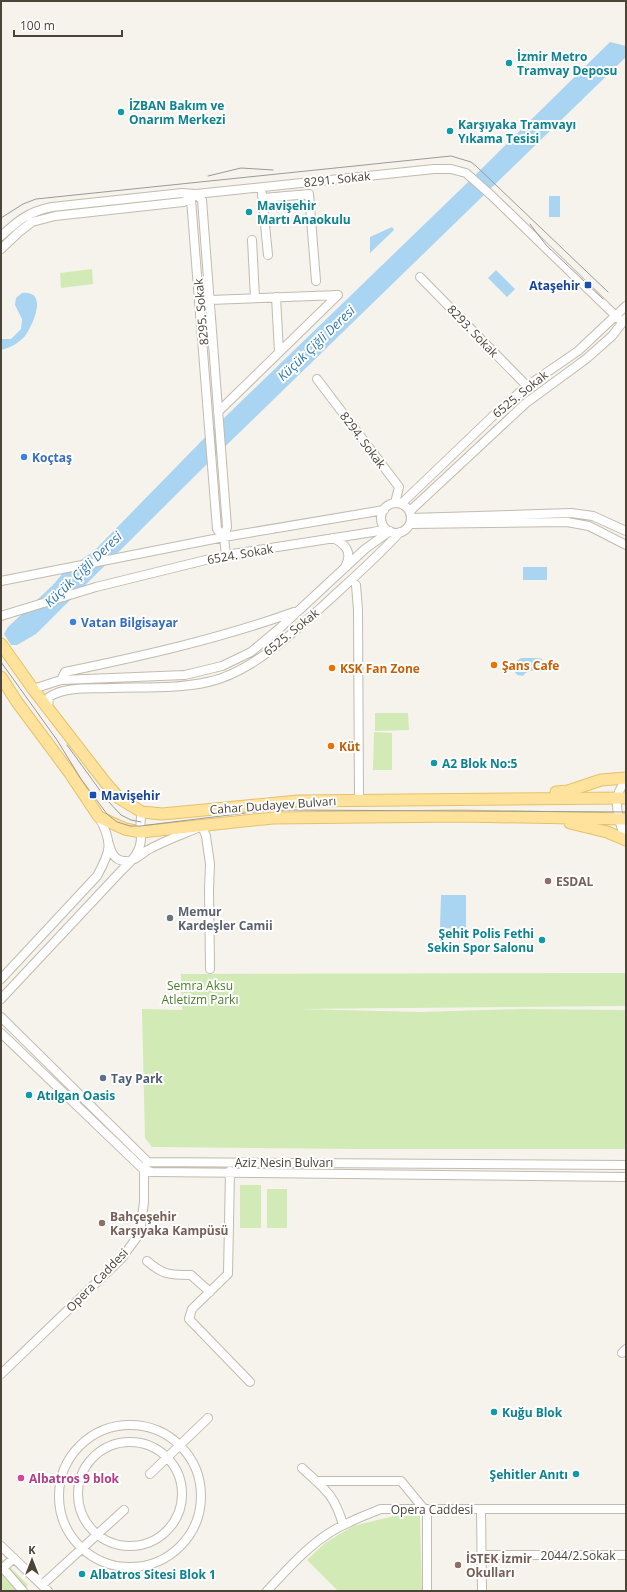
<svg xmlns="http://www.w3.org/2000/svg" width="627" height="1592" viewBox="0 0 627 1592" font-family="'Open Sans',sans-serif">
<rect width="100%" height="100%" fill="#f6f3ec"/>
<!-- green -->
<path fill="#d2eab5" d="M92,269L93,284L61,288L60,273Z
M375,713H408L409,730L375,731Z
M374,732L392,733V770H373Z
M626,973V1006L297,1009L421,1012L521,1009L626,1010V1149H364L152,1147L145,1138L142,1009L182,1010L181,974Z
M240,1185H261V1228H240Z
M267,1189H287V1228H267Z
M394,1516H420L422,1591H338L307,1560L325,1543L353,1526Z
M1,1558L28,1585L22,1591H1Z"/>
<!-- water -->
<path fill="#a9d4f2" d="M610,42L626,46V57L204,467L36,634L17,645H11L4,634L8,627L53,585L63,573L95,550L223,419L464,186Z
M549,196H560V217H549Z
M392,227L394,230L370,253V237Z
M496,270L515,289L507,297L488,278Z
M22,293C49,290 33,325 25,336C19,343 10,348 1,350V339H11L21,329L22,319L15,305L16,298Z
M523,567H547V580H523Z
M521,658H538L542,659L543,662H548L552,667L551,670C542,676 531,665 523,676L517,675L513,669C514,664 516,661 521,658Z
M441,895H466V929L440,928Z"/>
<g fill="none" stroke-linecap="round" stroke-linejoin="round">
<!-- minor casing -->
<g stroke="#c2bbae" stroke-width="10">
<path id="minor" d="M196,194L202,200L227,527L224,537L226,555
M262,194L268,255
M263,198L309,194L316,281
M191,199L217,529L224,537
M1,236C19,220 28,212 52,207L182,193L196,194L434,169H451L466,173L492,196L622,322
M252,240L255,298
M1,249L19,232L32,222L55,216L183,202L191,199L194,196
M420,277L527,386
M276,297L279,352
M210,300L338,295L218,412
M317,379L399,487L395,503
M381 518a15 15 0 1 1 30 0a15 15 0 1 1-30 0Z
M401,504L494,415L527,386L578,351L626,306
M410,511L526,403L586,359L612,336L626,318
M411,518L571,513L593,516L626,531
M410,524L567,522L589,526L626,545
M333,538C346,544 353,553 345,567
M1,581L224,537L384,510
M356,585L358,610L359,800
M1,616L96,587L226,555L373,532L386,529
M61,680L65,672C142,656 219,639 294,612
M33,689L61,680L185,675L222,666L251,652L281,627L365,549L390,531
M48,707L49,697C66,686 90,689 111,688C143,687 177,689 208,682C255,672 304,623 339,591C360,572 381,553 400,532
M626,781C611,796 618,816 623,833L626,836
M109,844C111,852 114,860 124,861C133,862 139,856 146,851C163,841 184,834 202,826L206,836L210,864L209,889L210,969
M1,979L97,876C111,851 113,843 99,817
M1,999L121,871C133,860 142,851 141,834C140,826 140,820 142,812
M1,1017L148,1162L626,1165
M1,1033L144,1170L146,1165
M230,1171L228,1274L192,1309L189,1319L250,1382
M147,1261C163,1275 170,1275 191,1275L210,1292
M622,1353L626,1349
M1,1374L121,1259L140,1233L144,1202V1170L152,1172L626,1177
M59 1496a71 71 0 1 1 142 0a71 71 0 1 1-142 0Z
M78 1494a52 52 0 1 1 104 0a52 52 0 1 1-104 0Z
M302,1468C324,1488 335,1495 343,1525
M150,1474L208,1418
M316,1481H401L424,1509
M481,1509L482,1591
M1,1546L48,1591
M482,1555H626
M14,1558L3,1568L23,1591
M42,1585L124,1510
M267,1591C291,1565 316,1536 350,1522C360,1517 371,1513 381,1509H626
M427,1591V1509"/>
</g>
<!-- major casing -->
<g stroke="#e6c16a" stroke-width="13">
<path id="major" d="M1,644L33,689L105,782L119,798L142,812L162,814L298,801L626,798
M1,677L17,702L69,772L99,817L125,829L141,832L273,818L461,816L626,819
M556,792L568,791L601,780L626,778
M570,823L607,832L626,840"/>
</g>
<!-- minor -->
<use href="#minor" stroke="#fff" stroke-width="8"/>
<!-- major -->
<use href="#major" stroke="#ffe39c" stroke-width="11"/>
<!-- tram -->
<path stroke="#9a9a9a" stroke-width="1" d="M208,176L241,168L273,170
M1,218L23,204L36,199L451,156L471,162L476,166L608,292
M530,224L546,245L603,299
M1,662L57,740L81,779L107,814L117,822L130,826H140L254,812L289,810L626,812
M67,745L107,800L121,815L131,820L141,822"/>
</g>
<!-- markers -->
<g fill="#0f9aa8" stroke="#fff" stroke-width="1.5">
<circle cx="509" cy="63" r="4"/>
<circle cx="121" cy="112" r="4"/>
<circle cx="450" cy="131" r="4"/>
<circle cx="249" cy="212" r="4"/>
<circle cx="434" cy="763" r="4"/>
<circle cx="542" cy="940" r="4"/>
<circle cx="29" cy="1095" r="4"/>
<circle cx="494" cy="1412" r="4"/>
<circle cx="576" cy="1474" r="4"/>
<circle cx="82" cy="1574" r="4"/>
</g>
<g fill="#1a4fb4" stroke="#fff" stroke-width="1.5">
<rect x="584" y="281" width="8" height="8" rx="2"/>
<rect x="89" y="791" width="8" height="8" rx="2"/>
</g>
<g fill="#3f7fe0" stroke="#fff" stroke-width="1.5">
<circle cx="24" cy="457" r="4"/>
<circle cx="73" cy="622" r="4"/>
</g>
<g fill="#e8710a" stroke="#fff" stroke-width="1.5">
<circle cx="494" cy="665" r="4"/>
<circle cx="332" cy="668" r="4"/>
<circle cx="331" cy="746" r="4"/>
</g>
<g fill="#8d6e63" stroke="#fff" stroke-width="1.5">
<circle cx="548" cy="881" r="4"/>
<circle cx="102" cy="1223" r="4"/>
<circle cx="458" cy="1565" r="4"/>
</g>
<circle fill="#6b7280" stroke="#fff" stroke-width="1.5" cx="170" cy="918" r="4"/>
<circle fill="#5c6f8a" stroke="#fff" stroke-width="1.5" cx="103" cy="1078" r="4"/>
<circle fill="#d1479c" stroke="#fff" stroke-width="1.5" cx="21" cy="1478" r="4"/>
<g text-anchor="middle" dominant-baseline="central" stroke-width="4" stroke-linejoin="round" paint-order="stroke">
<!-- culture labels -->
<g font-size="12" font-weight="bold" fill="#0d838f" stroke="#fff" text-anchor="start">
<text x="517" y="56">İzmir Metro<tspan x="517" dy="14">Tramvay Deposu</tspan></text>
<text x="129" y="105">İZBAN Bakım ve<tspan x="129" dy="14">Onarım Merkezi</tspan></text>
<text x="458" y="124">Karşıyaka Tramvayı<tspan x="458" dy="14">Yıkama Tesisi</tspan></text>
<text x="257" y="205">Mavişehir<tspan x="257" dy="14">Martı Anaokulu</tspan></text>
<text x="442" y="763">A2 Blok No:5</text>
<text x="534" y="933" text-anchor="end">Şehit Polis Fethi<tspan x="534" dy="14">Sekin Spor Salonu</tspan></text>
<text x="37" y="1095">Atılgan Oasis</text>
<text x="502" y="1412">Kuğu Blok</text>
<text x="568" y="1474" text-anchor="end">Şehitler Anıtı</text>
<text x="90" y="1574">Albatros Sitesi Blok 1</text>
</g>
<!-- street labels -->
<g font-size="12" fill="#4b4439" stroke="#fff">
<text transform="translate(337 179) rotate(-6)">8291. Sokak</text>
<text transform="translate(201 312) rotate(-95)">8295. Sokak</text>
<text transform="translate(473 331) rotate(46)">8293. Sokak</text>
<text transform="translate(520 394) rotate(-39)">6525. Sokak</text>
<text transform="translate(363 440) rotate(53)">8294. Sokak</text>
<text transform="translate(240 554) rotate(-10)">6524. Sokak</text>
<text transform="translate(291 632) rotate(-39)">6525. Sokak</text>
<text transform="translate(273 805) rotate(-4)">Cahar Dudayev Bulvarı</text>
<text x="284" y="1162">Aziz Nesin Bulvarı</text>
<text transform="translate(97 1280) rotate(-46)">Opera Caddesi</text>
<text x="432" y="1509">Opera Caddesi</text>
<text x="578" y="1555">2044/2.Sokak</text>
</g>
<!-- transit labels -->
<g font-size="12" font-weight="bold" fill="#164399" stroke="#fff" text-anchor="end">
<text x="580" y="285">Ataşehir</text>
<text x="101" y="795" text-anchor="start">Mavişehir</text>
</g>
<!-- shop labels -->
<g font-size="12" font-weight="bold" fill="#366cbe" stroke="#fff" text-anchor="start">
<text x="32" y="457">Koçtaş</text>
<text x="81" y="622">Vatan Bilgisayar</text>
</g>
<!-- food labels -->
<g font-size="12" font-weight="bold" fill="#c56008" stroke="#fff" text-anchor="start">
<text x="502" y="665">Şans Cafe</text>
<text x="340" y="668">KSK Fan Zone</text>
<text x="339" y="746">Küt</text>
</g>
<!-- education labels -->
<g font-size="12" font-weight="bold" fill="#785e54" stroke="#fff" text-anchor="start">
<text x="556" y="881">ESDAL</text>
<text x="110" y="1216">Bahçeşehir<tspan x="110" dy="14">Karşıyaka Kampüsü</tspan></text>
<text x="466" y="1558">İSTEK İzmir<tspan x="466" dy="14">Okulları</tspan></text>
</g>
<!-- worship labels -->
<g font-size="12" font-weight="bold" fill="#5b616d" stroke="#fff" text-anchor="start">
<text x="178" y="911">Memur<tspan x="178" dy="14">Kardeşler Camii</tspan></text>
</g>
<!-- park labels -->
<g font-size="12" fill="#4a7f2a" stroke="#fff">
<text x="200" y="985">Semra Aksu<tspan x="200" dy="14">Atletizm Parkı</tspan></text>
</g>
<!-- service labels -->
<g font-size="12" font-weight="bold" fill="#4e5e75" stroke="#fff" text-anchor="start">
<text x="111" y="1078">Tay Park</text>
</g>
<!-- hotel labels -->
<g font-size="12" font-weight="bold" fill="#b23c85" stroke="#fff" text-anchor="start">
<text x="29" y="1478">Albatros 9 blok</text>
</g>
<!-- water labels -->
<g font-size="13" font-style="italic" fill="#2e7ab2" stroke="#fff">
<text transform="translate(316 343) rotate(-44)">Küçük Çiğli Deresi</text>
<text transform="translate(83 569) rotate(-44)">Küçük Çiğli Deresi</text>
</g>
</g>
<!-- border -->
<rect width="627" height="1592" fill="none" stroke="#4b4439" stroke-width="4"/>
<!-- north arrow -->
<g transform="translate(32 1560)" stroke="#ffffff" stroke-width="3" paint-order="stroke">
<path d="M0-3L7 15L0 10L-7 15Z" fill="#4b4439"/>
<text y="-6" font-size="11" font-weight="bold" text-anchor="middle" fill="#4b4439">K</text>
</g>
<!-- scale -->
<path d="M14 30v6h108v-6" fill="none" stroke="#4b4439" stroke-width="2"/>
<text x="20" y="30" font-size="12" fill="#4b4439" stroke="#ffffff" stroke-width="3" paint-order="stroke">100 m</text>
</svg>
